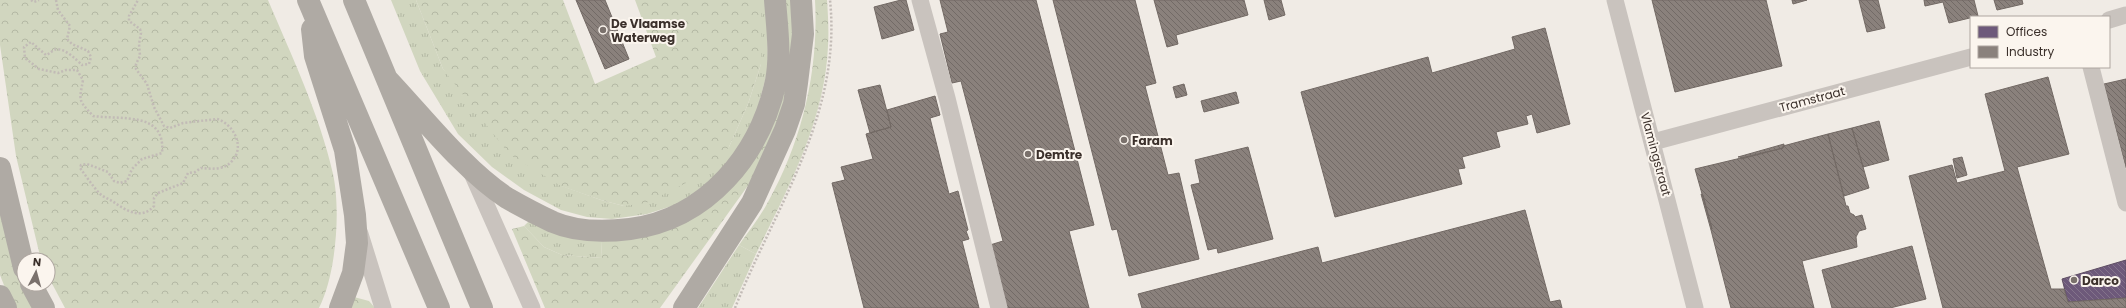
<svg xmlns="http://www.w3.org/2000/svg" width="2126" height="308" viewBox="0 0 2126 308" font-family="Poppins,sans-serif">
<defs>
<pattern id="grass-tufts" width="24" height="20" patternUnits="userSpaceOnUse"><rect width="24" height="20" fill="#d1d6bf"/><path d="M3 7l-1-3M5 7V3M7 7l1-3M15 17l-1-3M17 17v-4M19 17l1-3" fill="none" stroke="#b4b8a4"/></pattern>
<pattern id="forest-crowns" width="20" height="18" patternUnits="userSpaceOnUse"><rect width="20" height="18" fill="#d1d6bf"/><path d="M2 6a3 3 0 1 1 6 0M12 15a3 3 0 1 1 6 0" fill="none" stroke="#b4b8a4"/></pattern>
<pattern id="offices-back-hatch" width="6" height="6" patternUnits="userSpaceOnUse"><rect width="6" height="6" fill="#6d597a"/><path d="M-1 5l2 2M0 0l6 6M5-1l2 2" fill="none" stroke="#83738b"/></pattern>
<pattern id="industry-back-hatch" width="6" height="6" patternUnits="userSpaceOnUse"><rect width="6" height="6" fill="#8a817c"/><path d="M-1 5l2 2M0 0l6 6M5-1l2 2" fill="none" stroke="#726a66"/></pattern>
</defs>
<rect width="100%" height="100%" fill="#f0ebe5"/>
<!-- grass -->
<path fill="url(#grass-tufts)" d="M391,0H416L443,69L562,186L601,200L624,206L729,147L748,104L761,64V0H767L768,69L754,122L732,159L708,184L681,203L647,214L612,219L587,217L561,210L524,190L492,167L458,134L420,71Z
M530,220L601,241L602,258L562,255L544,247L524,226Z
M739,245L756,254L732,308H698Z"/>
<!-- forest -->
<path fill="url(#forest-crowns)" d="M0,0H268C292,57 319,113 333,174C341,210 336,275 319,308H65L48,276V260H41L16,156L0,45Z
M416,0H563L595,84L656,57L635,0H761V64L748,104L729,147L706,173L646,203L624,206L601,200L561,186L509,154L443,69Z
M784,0H791L793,43L789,85L780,123L752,180L660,308H545L512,229L524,226L544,247L562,255L602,258L601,241L743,174Z
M815,0H827C828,15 829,31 828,46C825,121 788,188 756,254L739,245C749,231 760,217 768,202C802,141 819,70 815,0Z
M0,204L35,308H13L0,275Z
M354,297L369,301L375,308H349Z"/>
<!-- offices -->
<path fill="url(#offices-back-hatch)" stroke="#5e4d62" d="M2126,260V298L2068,302L2062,279Z"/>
<!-- industry -->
<path fill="url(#industry-back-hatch)" stroke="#726964" d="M576,0H605L629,59L605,69Z
M901,0H906L914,30L882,39L874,7Z
M940,0H1036L1094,225L1069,231L1089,308H1006L990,245L1003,241L961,81L952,83L940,34L948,32Z
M1053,0H1135L1156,83L1145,86L1168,175L1179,173L1199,259L1129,276L1117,229L1112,230Z
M1154,0H1244L1248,15L1176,35L1178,44L1167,47Z
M1264,0H1281L1285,15L1269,20Z
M1652,0H1766L1782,66L1675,92Z
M1792,0H1807L1793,4Z
M1859,0H1878L1885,28L1867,32Z
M1924,0H1974L1978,16L1949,23L1943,2L1925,6Z
M1994,0H2022L2023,4L1997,10Z
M1545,28L1570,124L1537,133L1532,114L1526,116L1528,124L1496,132L1500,147L1462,157L1465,168L1458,169L1462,184L1335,217L1301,92L1428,57L1432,73L1515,49L1512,37Z
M2048,77L2069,154L2017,167L2051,289H2064L2068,302L2126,298V308H1943L1909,176L1952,165L1957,183L2005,171L1985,94Z
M2126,79V168L2104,84Z
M1184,84L1187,95L1176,98L1173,87Z
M880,85L891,127L870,133L858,90Z
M1236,92L1239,103L1204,112L1201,101Z
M935,96L940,115L930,118L949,194L958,191L968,230L966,231L969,239L962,241L979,308H864L832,183L845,180L841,167L873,159L866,134L891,127L887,110Z
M1879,121L1889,160L1863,167L1852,128Z
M1852,128L1869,188L1844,196L1828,134Z
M1828,134L1846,206H1848L1850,213L1854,215L1855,217L1862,215L1866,229L1859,231L1856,237L1857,247L1802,261L1814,308H1731L1711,230L1712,229L1695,169L1783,148V146Z
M1784,144L1783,148L1741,159L1740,157H1738Z
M1248,147L1273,239L1218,253L1217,248L1208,250L1191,185L1200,183L1195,160Z
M1962,157L1967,175L1957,178L1953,159Z
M1701,194L1703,195L1712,229L1711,230Z
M1525,210L1550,302L1560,300L1562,308H1142L1138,294L1318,247L1322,263Z
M1912,246L1926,299L1890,308H1832L1822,270Z"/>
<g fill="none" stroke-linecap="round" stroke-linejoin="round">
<!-- path -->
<path stroke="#c2bbb6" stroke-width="2.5" stroke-dasharray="2 2" stroke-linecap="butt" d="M31,0L34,2L39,0
M56,0L58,10L70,26L67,39L72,44L88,51L91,57L89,64L82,65C77,60 63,46 54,50C51,52 49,54 46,55L31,42L24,47L25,58L39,69L58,73L66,70H77L83,80C79,102 78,99 93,116C122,120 166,111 162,153L142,159L132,169L127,181L120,183L114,181L108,172L87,164L81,165L80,168C86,176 92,185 99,193C104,198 110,199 115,203C127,211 142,220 154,206V198L158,193L183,183L188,173L195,172L201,168C211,169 224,170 231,162C246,148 234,124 217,119L183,123L170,128L164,126L154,107L147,84L136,69V64L140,56L139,44L141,33L140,29L129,21V16L138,0
M735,308C775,207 842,115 830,0"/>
<!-- minor -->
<path stroke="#c9c3be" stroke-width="17" d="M920,0L947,98L999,308
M1615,0L1695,308
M2109,20L2126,15
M2091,67L2126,203
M1653,142L1971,57
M471,171L532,308
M360,234L383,308"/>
<!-- highway -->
<path stroke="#afaaa4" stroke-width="22" d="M308,0L439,308
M354,0L482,308
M312,29L315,56L345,150L355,215L357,243L353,273L340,308
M387,79C422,116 465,171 507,198C521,206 538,215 553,222C576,232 605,232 630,229C707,219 760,155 776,81C781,55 777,27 775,0
M0,168L24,268
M31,284L44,308
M0,296L6,308
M684,308L752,203L785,130L794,104L797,83L803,34L801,0"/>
</g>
<!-- markers -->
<g fill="#7a716c" stroke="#fbf5ee" stroke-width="1.5">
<circle cx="603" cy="30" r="4"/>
<circle cx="1124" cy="140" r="4"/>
<circle cx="1028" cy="154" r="4"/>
<circle cx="2074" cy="280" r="4"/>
</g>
<g text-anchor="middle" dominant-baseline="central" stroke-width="4" stroke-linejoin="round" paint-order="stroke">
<!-- poi labels -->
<g font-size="12" font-weight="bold" fill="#3b302b" stroke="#fbf5ee" text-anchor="start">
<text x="611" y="23">De Vlaamse<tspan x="611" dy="14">Waterweg</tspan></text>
<text x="1132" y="140">Faram</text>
<text x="1036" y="154">Demtre</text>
<text x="2082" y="280">Darco</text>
</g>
<!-- street labels -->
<g font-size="12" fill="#3b302b" stroke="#fbf5ee">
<text transform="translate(1812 99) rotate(-15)">Tramstraat</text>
<text transform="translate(1656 154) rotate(75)">Vlamingstraat</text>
</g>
</g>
<!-- legend -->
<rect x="1970" y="16" width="140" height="52" fill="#fbf5ee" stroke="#aea6a0"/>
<rect x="1978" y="26" width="20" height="12" fill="#6d597a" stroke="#aea6a0"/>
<text x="2006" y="36" font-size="12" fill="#3b302b">Offices</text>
<rect x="1978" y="46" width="20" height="12" fill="#8a817c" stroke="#aea6a0"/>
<text x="2006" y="56" font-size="12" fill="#3b302b">Industry</text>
<!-- north arrow -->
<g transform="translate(36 272) rotate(6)"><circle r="19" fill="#fbf5ee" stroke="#aea6a0"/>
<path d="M0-3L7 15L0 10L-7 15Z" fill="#7a716c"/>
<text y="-6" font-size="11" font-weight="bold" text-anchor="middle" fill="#3b302b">N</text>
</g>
</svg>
